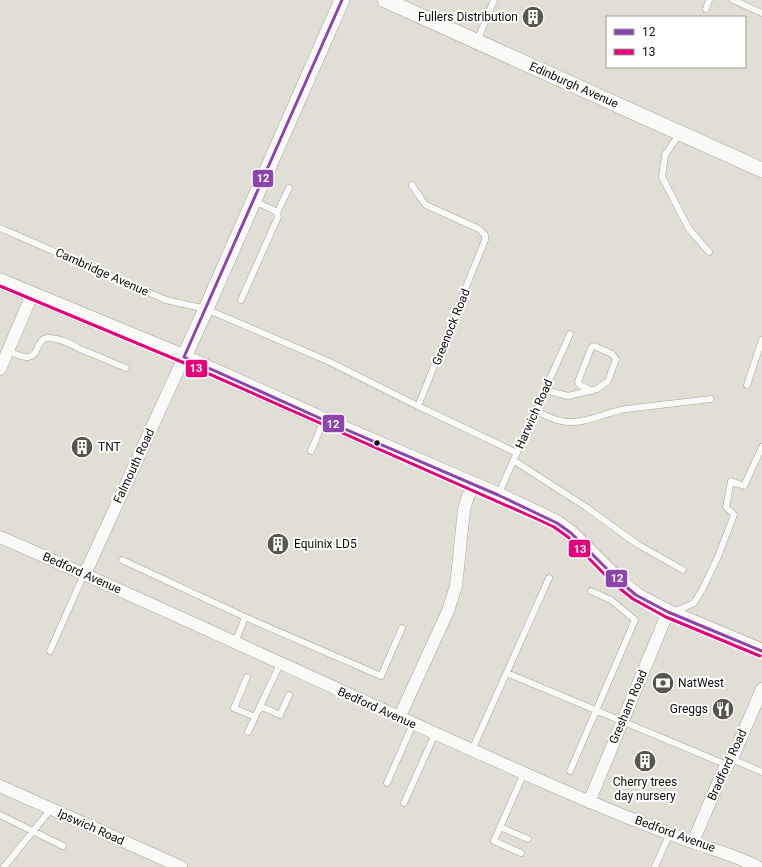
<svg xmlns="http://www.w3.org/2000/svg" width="762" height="867" viewBox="0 0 762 867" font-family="Roboto,sans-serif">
<rect width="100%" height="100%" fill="#e1ded5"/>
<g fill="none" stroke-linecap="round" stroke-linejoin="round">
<!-- service casing -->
<g stroke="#a7a49e" stroke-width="7">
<path id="service" d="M733,0L762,13
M706,9L709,0
M477,41L494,0
M680,133L665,155L662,177L689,229L709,252
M412,185L422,200L426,205L479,229L485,235V240L418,406
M277,213L289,188
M0,228L166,300L206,309L330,362L418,406L517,453
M241,300L278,217L277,213L275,211L254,201
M8,351C14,353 22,358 28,357C40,356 36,337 49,338C60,338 71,344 80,349C95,355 111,362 126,368
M747,385L762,340
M545,390L568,396L597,389L608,381L616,359L612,354L594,346L591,348L578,382L580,385L591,391
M535,411C545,415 557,422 568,422C588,423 606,412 626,409L711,399
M311,451L324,420
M513,460L586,507L637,544L683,570
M498,495L570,334
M122,560L245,617L381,676L402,628
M673,611L681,609L694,603L702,590L717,559L734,515L726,507L731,481L744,486L762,447
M235,643L245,617
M50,651L84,574
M507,673L727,765
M247,677L234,708L255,717
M260,706L280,715L289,695
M248,732L280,664
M472,750L549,578
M732,759L762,772
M570,771L635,620L611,600L591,591
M387,783L413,724
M404,803L435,734
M0,815L63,846
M500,827L528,839
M521,853L494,841L524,773
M4,867L51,809
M655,867L670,833"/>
</g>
<!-- minor casing -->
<g stroke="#a7a49e" stroke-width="13">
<path id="minor" d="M0,369L32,295
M0,537C183,617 363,702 546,783C594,804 642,824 692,842C714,850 737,856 758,867
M85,574L184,357
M399,718L448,611L456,586L464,510L468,496L475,485
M0,786L181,867
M589,802L668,612
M693,842L724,769L732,759L762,689"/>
</g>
<!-- tertiary casing -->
<g stroke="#a7a49e" stroke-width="16">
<path id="tertiary" d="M385,0L762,170
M0,281L184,357L324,420L498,495L539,514L557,523L571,533L617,579L636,595L668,612L762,651
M184,357L206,309L342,0"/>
</g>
<!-- service -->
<use href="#service" stroke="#fafaf9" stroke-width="6"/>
<!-- minor -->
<use href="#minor" stroke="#fafaf9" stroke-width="12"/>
<!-- tertiary -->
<use href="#tertiary" stroke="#fafaf9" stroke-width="15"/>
<!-- bus-1 casing -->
<g stroke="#fff" stroke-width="6">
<path id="bus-1" d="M184,357L324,420L498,495L557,523L571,533L617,579L636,595L668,612L762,651
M184,357L342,0"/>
</g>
<!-- bus-2 casing -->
<g stroke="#fff" stroke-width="6">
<path id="bus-2" d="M0,286L182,362L537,519L554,527L568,537L613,583L633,599L666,617L760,656"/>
</g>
<!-- bus-1 -->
<use href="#bus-1" stroke="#8e44ad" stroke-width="3"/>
<!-- bus-2 -->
<use href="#bus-2" stroke="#e5007d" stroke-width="3"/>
</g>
<!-- icons -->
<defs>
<g id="building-disc" transform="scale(1.15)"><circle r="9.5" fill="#57554e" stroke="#fff"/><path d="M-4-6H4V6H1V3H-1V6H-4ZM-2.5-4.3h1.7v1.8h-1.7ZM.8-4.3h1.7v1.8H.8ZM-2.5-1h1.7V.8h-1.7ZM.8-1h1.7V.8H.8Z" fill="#fff"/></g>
<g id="bank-disc" transform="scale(1.15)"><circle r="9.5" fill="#57554e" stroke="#fff"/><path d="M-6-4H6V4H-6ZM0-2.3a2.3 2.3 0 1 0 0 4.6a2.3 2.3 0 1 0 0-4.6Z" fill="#fff"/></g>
<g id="restaurant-disc" transform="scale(1.15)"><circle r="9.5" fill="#57554e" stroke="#fff"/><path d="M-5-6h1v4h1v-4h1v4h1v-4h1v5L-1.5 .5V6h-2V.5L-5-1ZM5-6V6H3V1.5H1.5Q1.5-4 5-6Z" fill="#fff"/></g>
</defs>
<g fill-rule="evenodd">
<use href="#building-disc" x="533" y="17"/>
<use href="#building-disc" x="82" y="447"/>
<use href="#building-disc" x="278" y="544"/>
<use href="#bank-disc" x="663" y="683"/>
<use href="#restaurant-disc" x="723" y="709"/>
<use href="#building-disc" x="645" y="761"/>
</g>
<!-- markers -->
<circle fill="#0d0b06" stroke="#fff" stroke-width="1.5" cx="377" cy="443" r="3.5"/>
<g text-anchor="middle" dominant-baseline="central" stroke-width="4" stroke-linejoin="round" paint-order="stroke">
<!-- poi labels -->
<g font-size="12" fill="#0d0b06" stroke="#fff" text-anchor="start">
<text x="518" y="17" text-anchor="end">Fullers Distribution</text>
<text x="98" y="447">TNT</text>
<text x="294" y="544">Equinix LD5</text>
<text x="678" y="683">NatWest</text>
<text x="708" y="709" text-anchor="end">Greggs</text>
<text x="645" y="782" text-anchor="middle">Cherry trees<tspan x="645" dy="14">day nursery</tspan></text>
</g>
<!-- street labels -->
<g font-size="12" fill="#0d0b06" stroke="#fff">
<text transform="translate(574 85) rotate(24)">Edinburgh Avenue</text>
<text transform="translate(102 272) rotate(24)">Cambridge Avenue</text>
<text transform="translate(451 327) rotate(-68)">Greenock Road</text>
<text transform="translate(534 414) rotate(-66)">Harwich Road</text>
<text transform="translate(134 466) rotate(-65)">Falmouth Road</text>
<text transform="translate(82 573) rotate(24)">Bedford Avenue</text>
<text transform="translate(628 707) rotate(-67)">Gresham Road</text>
<text transform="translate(377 708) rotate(24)">Bedford Avenue</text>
<text transform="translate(727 765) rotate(-65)">Bradford Road</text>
<text transform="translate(91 827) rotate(24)">Ipswich Road</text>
<text transform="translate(675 834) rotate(20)">Bedford Avenue</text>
</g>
</g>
<g stroke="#fff" stroke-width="1.5">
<rect x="252" y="169" width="22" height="19" rx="4" fill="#8e44ad"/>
<rect x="185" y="359" width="23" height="19" rx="4" fill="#e5007d"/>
<rect x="322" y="414" width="23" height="19" rx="4" fill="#8e44ad"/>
<rect x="568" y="539" width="23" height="19" rx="4" fill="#e5007d"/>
<rect x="605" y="569" width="23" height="19" rx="4" fill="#8e44ad"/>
</g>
<g font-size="11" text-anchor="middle" font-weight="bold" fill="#fff">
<text x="263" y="182">12</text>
<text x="196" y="372">13</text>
<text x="333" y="428">12</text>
<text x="580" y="553">13</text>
<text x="617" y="582">12</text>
</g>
<!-- legend -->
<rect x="606" y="16" width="140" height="52" fill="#ffffff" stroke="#9e9d9b"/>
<rect x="614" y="29" width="20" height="6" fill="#8e44ad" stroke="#9e9d9b"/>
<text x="642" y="36" font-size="12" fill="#0d0b06">12</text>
<rect x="614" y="49" width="20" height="6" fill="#e5007d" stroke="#9e9d9b"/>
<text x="642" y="56" font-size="12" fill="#0d0b06">13</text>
</svg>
